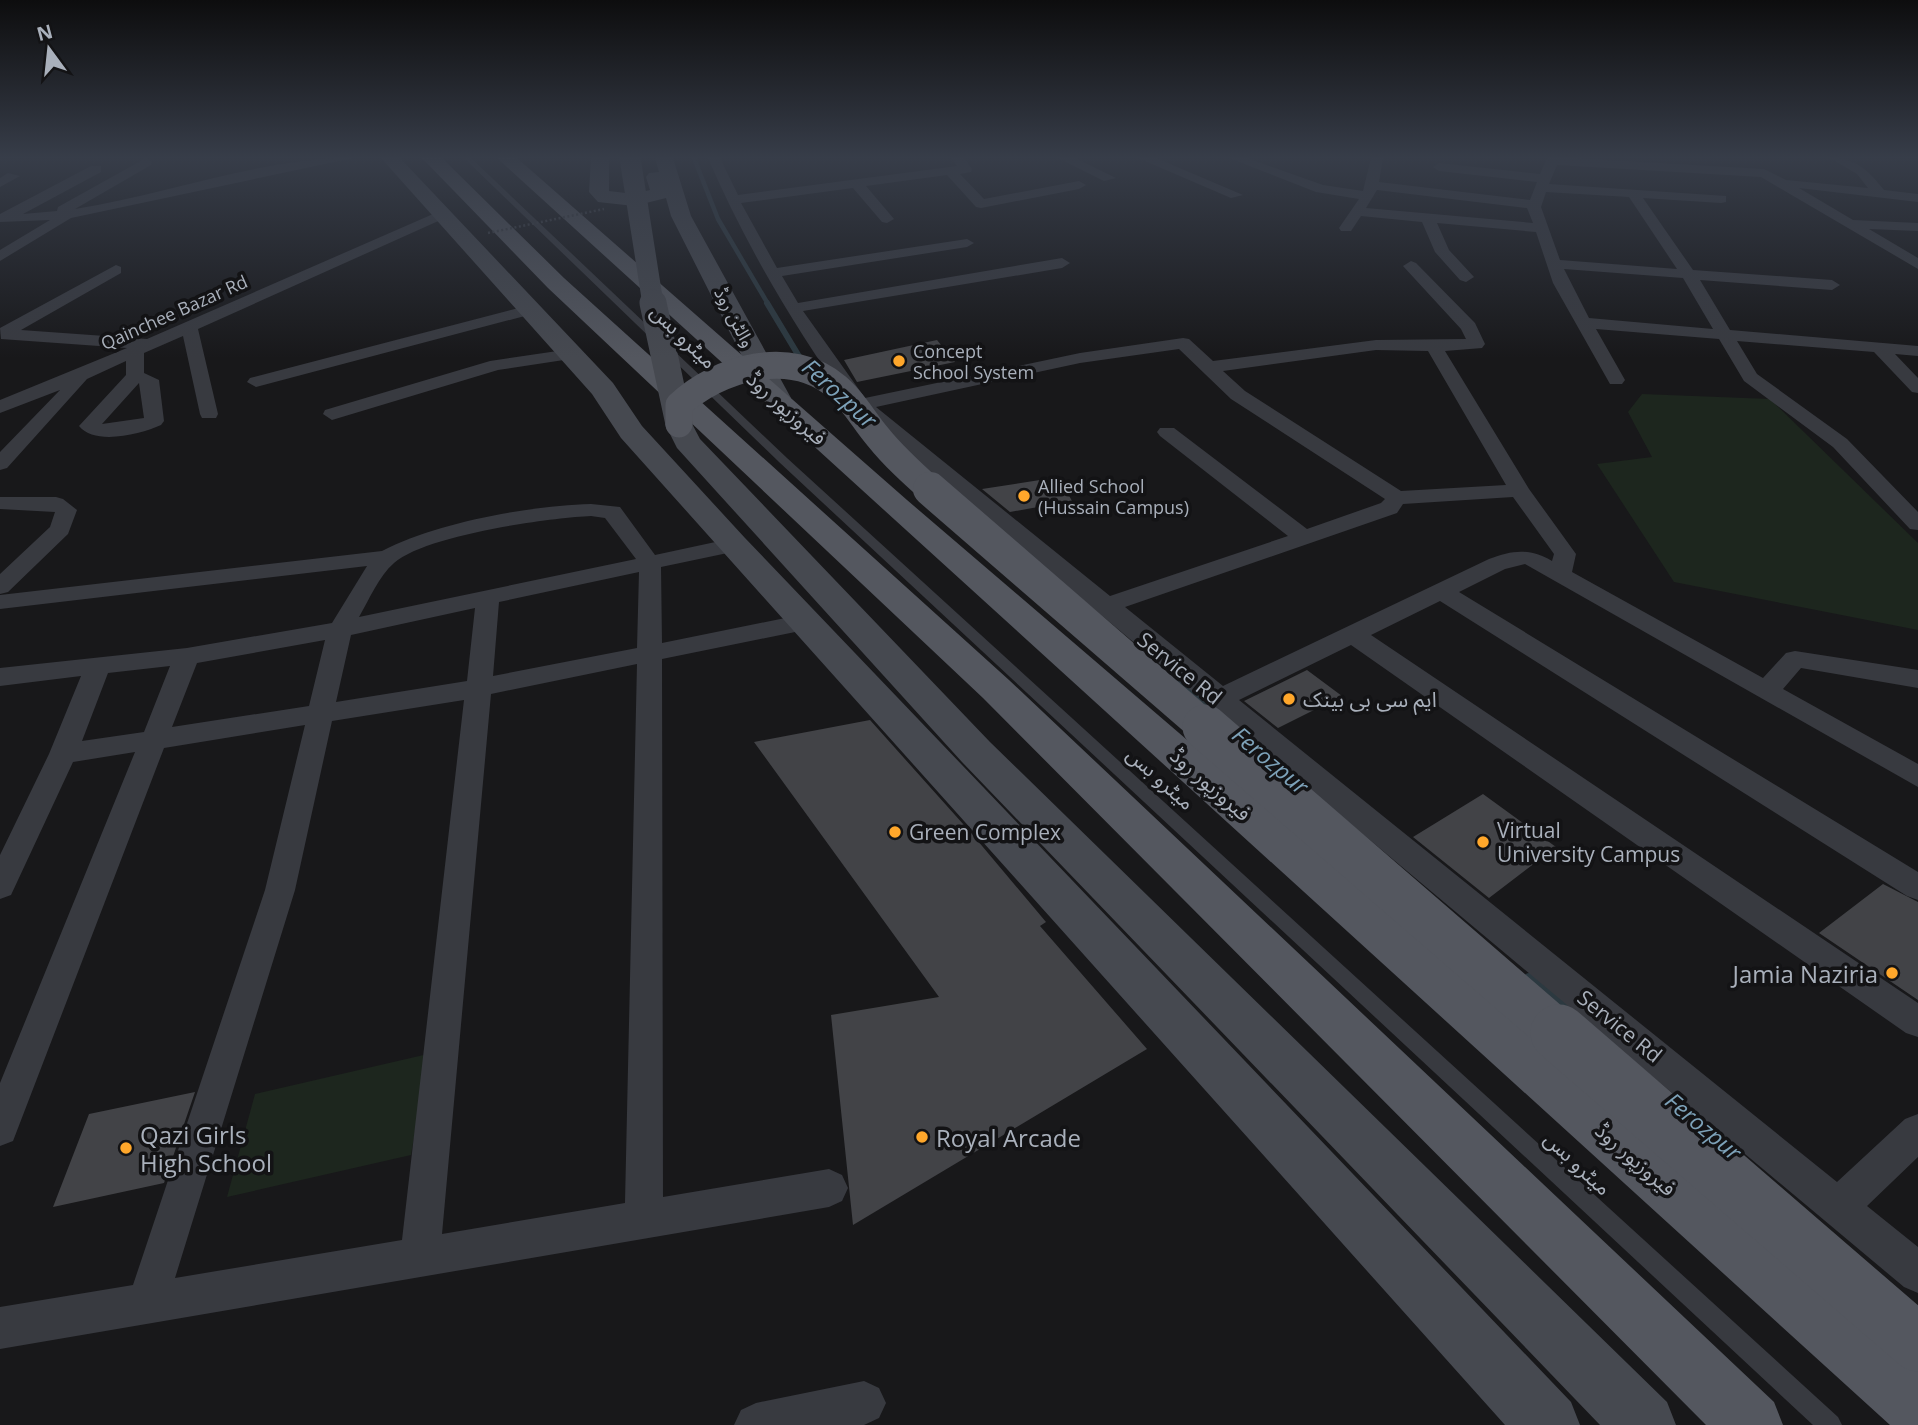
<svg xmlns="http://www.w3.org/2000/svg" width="1918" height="1425" viewBox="0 0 1918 1425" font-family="'Open Sans','Noto Sans Arabic',sans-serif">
<rect width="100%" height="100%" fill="#18181a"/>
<!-- green -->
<path fill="#1d261e" d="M1642,394L1770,399L1918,543V630L1674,582L1597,464L1652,457L1628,412Z
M428,1054L411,1155L227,1197L255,1094Z"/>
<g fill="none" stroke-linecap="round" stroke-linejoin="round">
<!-- stream-far3 -->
<path stroke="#2c3940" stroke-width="4.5" d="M694,158L718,219L768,304"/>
<!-- stream-far2 -->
<path stroke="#2c3940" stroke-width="6" d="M767,303L803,363"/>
<!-- stream-far1 -->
<path stroke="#2c3940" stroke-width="8" d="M1177,680L1214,712"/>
<!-- stream -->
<path stroke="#2c3940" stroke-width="10" d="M1529,978L1570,1012"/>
</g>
<!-- building -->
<path fill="#424347" d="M937,340L955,362L857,382L844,360Z
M1059,477L1072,501L1010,512L982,489Z
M1307,670L1342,696L1278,728L1244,701Z
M870,720L972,834L1046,922L1040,926L1147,1049L853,1225L831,1015L939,997L754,742Z
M1483,794L1556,847L1489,898L1413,837Z
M1883,884L1918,902V1000L1819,933Z
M195,1092L164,1183L53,1207L89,1114Z"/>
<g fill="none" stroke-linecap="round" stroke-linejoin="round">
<!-- lane -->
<path fill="#383a40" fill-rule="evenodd" d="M464,158H471L787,458L1838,1417L1842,1425H1813L779,462Z"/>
<!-- street -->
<path fill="#383a40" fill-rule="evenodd" d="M146,158L152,162L151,165L75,209C168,194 259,158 353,158L71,218L0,261V250L50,220L0,222V214L91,166H101V172L23,214L57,211L58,207Z
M708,158H720L738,195L957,166L951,158H964L972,169L971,172L960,174L984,199L1079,181L1086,185L1079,189L981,208L976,207L947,175L866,186L894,219L887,223L882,222L853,188L741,203L777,268L967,239L974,243L967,247L782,276L798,303L1062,258L1070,263L1062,268L803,311L865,398L1080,353L1183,338L1189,339L1213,361L1376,340L1466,339L1461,329L1403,266L1411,261L1416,263L1475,323L1485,344L1482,348L1445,351L1529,489L1576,554L1572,572L1763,678L1786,653L1795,651L1918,670V688L1801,668L1783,689L1918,764V787L1525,564L1505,569L1459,592L1918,872V900L1907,896L1440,601L1371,635L1918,1003V1037L1906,1033L1351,645L1239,700L1837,1182L1905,1119L1918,1114V1157L1867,1206L1918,1247V1293L1904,1287L849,404C794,326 745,244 708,158ZM1179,349L1231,399L1385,499L1381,503L1307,529L1174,428H1160L1157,432L1160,436L1288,536L1110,596L876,407L1080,363ZM1376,350L1428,351L1506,485L1401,491L1245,391L1223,371ZM1513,497L1554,554L1552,561C1529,548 1513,550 1489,559L1223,686L1125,607L1397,513L1403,504Z
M1058,158H1075L1116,178L1104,181Z
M1138,158H1156L1243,195L1231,198Z
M1229,158H1247L1323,185L1363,191L1371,158H1383L1379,182L1530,200L1537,182L1439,171L1433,167L1439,163L1540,174L1547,158H1570L1764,169L1786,180L1868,188L1857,174L1830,158C1856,158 1868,170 1884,190L1918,194V202L1799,188L1853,220L1918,223V231L1869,229L1918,258V269L1761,177L1557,165L1549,184L1726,196V202L1721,203L1643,198L1693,270L1832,280L1840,285L1832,290L1700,280L1730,330L1918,346V356L1895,354L1918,378V393L1912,392L1874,352L1737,341L1757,374L1847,439L1918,512V530L1910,529L1833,447L1744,381L1719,339L1596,329L1625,380L1622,384H1610L1553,283L1536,232L1437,223L1449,250L1474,277L1466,282L1460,280L1435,252L1422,222L1361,216L1351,231H1341L1339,228L1359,199L1316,192ZM1377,190L1527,208L1533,223L1366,208ZM1546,192L1629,197L1677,269L1560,260L1541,207ZM1564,269L1683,278L1713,329L1589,318Z
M8,173L20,176L0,187V178Z
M440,211L447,215L445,218L198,329L218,414L216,418H202L200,414L183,336L144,353V373L159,380L164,421L161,425C141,434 95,446 79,426L126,375V361L87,379L7,468L0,470V452L60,390L0,413V400L127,348L1,339L0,328L116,265L121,267V273L21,330L147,339ZM139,383L144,418L102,424Z
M530,305L538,310L536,313L256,387L247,382L250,378Z
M571,349L577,350L580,354L577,358L498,370L332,420L323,414L325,410L490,361Z
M0,497H56L63,499L77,510L68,534L8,592L0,594V574L50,527L55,512L0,509Z
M591,504L620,507L655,555L734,538L745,545L742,550L661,567L662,643L805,614L813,616L817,622L813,628L805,630L662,659L663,1197L829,1169L842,1175L848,1188L842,1201L829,1207L0,1349V1307L133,1285L265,890L305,725L164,748L18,1128L13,1141L0,1146V1083L135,752L73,762L11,895L0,899V855L49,754L81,676L0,686V668L187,648L332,623L367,566L0,609V595L382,551C438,522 528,506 591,504ZM591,516L605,518L636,559L359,617C369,600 379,576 394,563C426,535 548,518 591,516ZM639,572L637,648L493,676L499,602ZM475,608L467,681L336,702L351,635ZM325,640L309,706L172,727L197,663ZM637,664L625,1203L442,1234L491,694ZM170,666L144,732L82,741L108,673ZM464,700L402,1240L175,1278L295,890L332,721Z
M864,1381L879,1388L886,1403L879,1418L864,1425H734L741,1410L756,1403Z"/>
<!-- secondary -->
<path fill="#464950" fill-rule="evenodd" d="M381,158H400L613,383L642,426L745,538L1571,1402L1580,1425H1505L621,438L592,394Z
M591,158H609V191L634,194L650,190L646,177L649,173L659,172L655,158H673L691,216L791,398L787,404H767L763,398L671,216L666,198L634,206L598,202L589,192Z
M679,416L689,418L700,439L990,742L1667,1402L1676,1425H1600L962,762L677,448L665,424L669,418Z"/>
<!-- primary -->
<path fill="#54575f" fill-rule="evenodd" d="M422,158H442L564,278L1009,680L1774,1402L1783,1425H1706L983,698L548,288Z
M497,158H517L907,500L1918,1366V1425H1890Z"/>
<!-- path-bridge -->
<path stroke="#3e4147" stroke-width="2.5" stroke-dasharray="2 2.5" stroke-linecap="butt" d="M488,233L604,209"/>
<!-- secondary-bridge-far1 -->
<path stroke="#464950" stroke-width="21" d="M630,158L653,304"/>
<!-- secondary-bridge -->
<path stroke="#464950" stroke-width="27" d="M653,303L679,424"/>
<!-- primary-bridge-far3 -->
<path stroke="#54575f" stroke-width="27" d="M679,424V405C718,368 791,347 837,387C854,401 864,421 878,437C894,457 913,474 932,491"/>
<!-- primary-bridge-far2 -->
<path stroke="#54575f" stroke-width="34" d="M930,489L1207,729"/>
<!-- primary-bridge-far1 -->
<path stroke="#54575f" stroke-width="45" d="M1205,727L1561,1035"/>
<!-- primary-bridge -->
<path stroke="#54575f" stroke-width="57" d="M1559,1033L1918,1343"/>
</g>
<!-- sky -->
<linearGradient id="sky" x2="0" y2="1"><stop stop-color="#0d0d0e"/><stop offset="0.44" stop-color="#373d49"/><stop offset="1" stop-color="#373d49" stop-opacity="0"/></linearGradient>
<rect width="1918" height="358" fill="url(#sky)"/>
<!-- markers -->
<g fill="#ffa72b" stroke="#131315" stroke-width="2.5">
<circle cx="899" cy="361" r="7"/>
<circle cx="1024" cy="496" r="7"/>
<circle cx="1289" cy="699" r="7"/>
<circle cx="895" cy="832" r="7"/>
<circle cx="1483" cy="842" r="7"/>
<circle cx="1892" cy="973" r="7"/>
<circle cx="922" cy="1137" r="7"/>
<circle cx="126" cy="1148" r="7"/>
</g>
<g text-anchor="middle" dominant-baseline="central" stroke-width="7" stroke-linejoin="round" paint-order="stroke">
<!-- far-street labels -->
<g font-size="18" fill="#a9b0bb" stroke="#131315">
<text transform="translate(174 312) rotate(-24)">Qainchee Bazar Rd</text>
<text transform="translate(735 317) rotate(62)">والٹن روڈ</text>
</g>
<!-- far-poi labels -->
<g font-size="18" fill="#a9b0bb" stroke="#131315" text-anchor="start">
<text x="913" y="351">Concept<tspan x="913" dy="21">School System</tspan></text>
<text x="1038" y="486">Allied School<tspan x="1038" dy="21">(Hussain Campus)</tspan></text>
</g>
<!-- street labels -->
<g font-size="21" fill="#a9b0bb" stroke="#131315">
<text transform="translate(684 336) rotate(44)">میٹرو بس</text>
<text transform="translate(787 408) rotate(42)">فیروزپور روڈ</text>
<text transform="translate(1180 668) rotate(39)">Service Rd</text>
<text transform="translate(1161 778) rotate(42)">میٹرو بس</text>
<text transform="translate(1211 784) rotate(41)">فیروزپور روڈ</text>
<text transform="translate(1620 1026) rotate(39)">Service Rd</text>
<text transform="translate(1636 1159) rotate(41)">فیروزپور روڈ</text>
<text transform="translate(1578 1163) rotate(43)">میٹرو بس</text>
</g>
<!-- poi labels -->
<g font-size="21" fill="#a9b0bb" stroke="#131315" text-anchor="start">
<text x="1303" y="699">ایم سی بی بینک</text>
<text x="1497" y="830">Virtual<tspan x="1497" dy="24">University Campus</tspan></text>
<text x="909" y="832">Green Complex</text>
</g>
<!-- water labels -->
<g font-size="23" font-style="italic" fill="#7da2b9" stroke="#131315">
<text transform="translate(840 393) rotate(42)">Ferozpur</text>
<text transform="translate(1271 760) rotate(40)">Ferozpur</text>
<text transform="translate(1704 1126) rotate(40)">Ferozpur</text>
</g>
<!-- near-poi labels -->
<g font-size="24" fill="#a9b0bb" stroke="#131315" text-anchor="start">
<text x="1878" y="973" text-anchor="end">Jamia Naziria</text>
<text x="140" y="1134">Qazi Girls<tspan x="140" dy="28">High School</tspan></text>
<text x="936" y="1137">Royal Arcade</text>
</g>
</g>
<!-- north arrow -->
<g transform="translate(49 49) rotate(345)" stroke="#131315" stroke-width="5" paint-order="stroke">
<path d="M0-5L12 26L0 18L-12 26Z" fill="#a9b0bb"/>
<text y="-10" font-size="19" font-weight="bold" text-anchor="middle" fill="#a9b0bb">N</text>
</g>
</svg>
